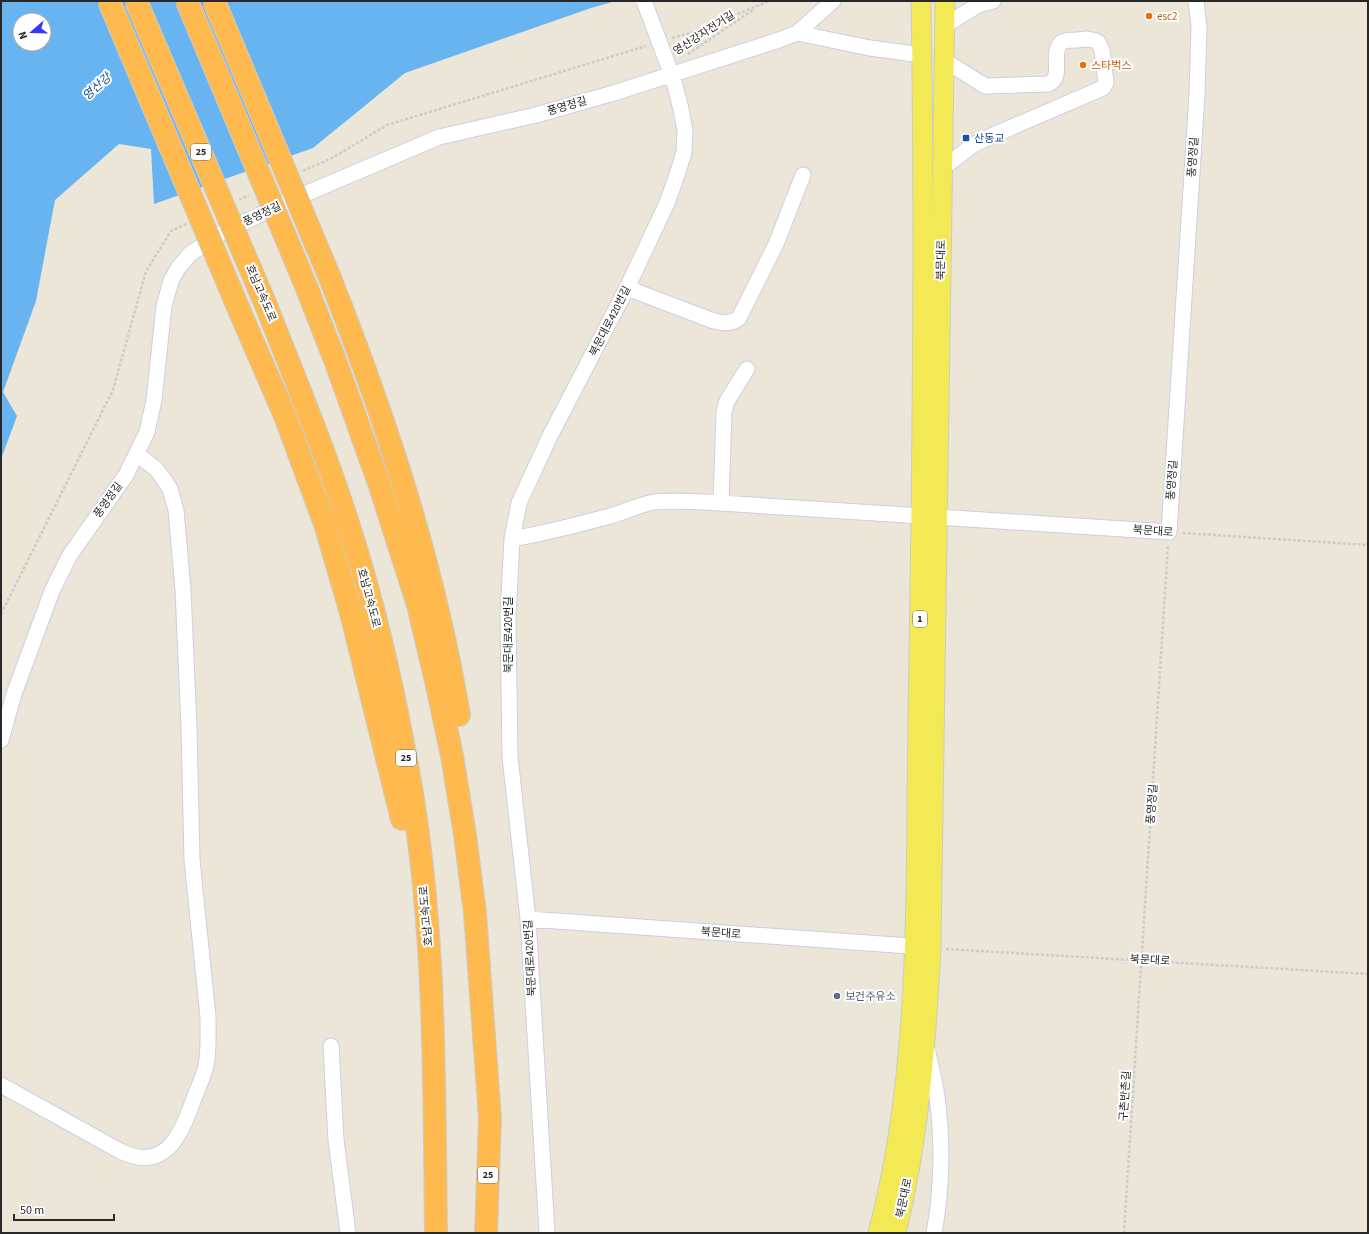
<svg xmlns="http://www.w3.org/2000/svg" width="1369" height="1234" viewBox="0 0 1369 1234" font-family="'Source Sans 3','Noto Sans KR',sans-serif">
<rect width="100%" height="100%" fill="#ebe6d8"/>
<!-- water -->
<path fill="#68b4f0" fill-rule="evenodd" d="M1,1H616L591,8L405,73L313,148L154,204L151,149L119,144L55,200L36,301L3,392L17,416L1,459ZM20,20H44V44H20Z"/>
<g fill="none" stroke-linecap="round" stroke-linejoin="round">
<!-- minor casing -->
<g stroke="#cecee1" stroke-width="17">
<path id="minor" d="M944,26L978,5L993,1
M797,33L870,48L922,55
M662,49L668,65
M943,168L973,145L989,137L1103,88L1106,83L1102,50L1098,42C1091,38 1085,39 1077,40C1072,40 1066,40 1062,42C1049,51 1065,79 1048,84L985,86L944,60
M627,288L711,320C721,323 730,325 739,318L776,244L803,175
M721,503L724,412L727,401L747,369
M512,539C545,533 577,525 610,516C625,512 638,505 654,502C675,500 699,502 721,503L1169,532L1197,95L1199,27L1196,1
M1,740L14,694L52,591L70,555L126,475L147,432L154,400L164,306L171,281L178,268L190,254L218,235L284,203L439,137L536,115L614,93L779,40L797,33L833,1
M528,919L924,947
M331,1046L336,1140L348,1233
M928,1052C931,1067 935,1082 937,1097C943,1140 942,1191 934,1233
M1,1085L120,1151C164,1173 181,1136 193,1101C197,1090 203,1078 206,1066C209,1050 208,1034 208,1017L192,860L189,727L183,590L176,510L170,489L163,478L156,469L138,455
M547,1233L528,919L510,757L508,616L512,539L519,503L550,436L627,288L667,203L677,175L684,152L685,131L681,109L672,75"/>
</g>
<!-- major casing -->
<g stroke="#cbcbcb" stroke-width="21">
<path id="major" d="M878,1233C922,1068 915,885 918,715C922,477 925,239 921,1
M896,1233C919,1139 926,1044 931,948L945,1"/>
</g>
<!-- highway casing -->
<g stroke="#cbcbcb" stroke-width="24">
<path id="highway" d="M330,278C387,422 433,562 459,715
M306,286L335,360L380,486L418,605L438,690L452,756L465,835L475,913L490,1118L486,1233
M265,303C294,376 324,448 348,523C374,603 393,687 408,770C436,922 434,1078 436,1233
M240,312L285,416L325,524L351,613L402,819"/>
</g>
<!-- path -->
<path stroke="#cbcbcb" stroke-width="2.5" stroke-dasharray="3 2" stroke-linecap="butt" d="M672,38L694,32L769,1
M688,54L753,10
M303,171L334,157L387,125L646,46
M239,200L249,195
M1183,533L1368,545
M1,614L113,390L146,271L171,231L186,224
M946,949L1368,974
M1124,1233L1168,545"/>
<!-- minor -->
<use href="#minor" stroke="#fff" stroke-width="15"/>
<!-- major -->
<use href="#major" stroke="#f2e955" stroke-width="19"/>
<!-- highway -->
<use href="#highway" stroke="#ffba4f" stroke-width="22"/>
<!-- minor-bridge casing -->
<g stroke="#cecee1" stroke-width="17" stroke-linecap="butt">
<path id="minor-bridge" d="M644,1L662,49"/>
</g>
<!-- highway-bridge casing -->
<g stroke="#cbcbcb" stroke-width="24" stroke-linecap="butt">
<path id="highway-bridge" d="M109,1L240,312
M136,1L265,303
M187,1L306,286
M214,1L330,278"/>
</g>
<!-- minor-bridge -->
<use href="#minor-bridge" stroke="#fff" stroke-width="15"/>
<!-- highway-bridge -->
<use href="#highway-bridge" stroke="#ffba4f" stroke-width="22"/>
</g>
<!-- markers -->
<g fill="#e8710a" stroke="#fff" stroke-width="1.5">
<circle cx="1149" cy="16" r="4"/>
<circle cx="1083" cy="65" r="4"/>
</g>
<rect fill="#1a4fb4" stroke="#fff" stroke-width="1.5" x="962" y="134" width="8" height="8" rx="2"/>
<circle fill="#5c6f8a" stroke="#fff" stroke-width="1.5" cx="837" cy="996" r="4"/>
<g text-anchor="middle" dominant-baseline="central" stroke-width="4" stroke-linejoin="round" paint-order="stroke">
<!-- shield labels -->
<g fill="#fff" stroke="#686868" stroke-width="1">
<rect x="191" y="144" width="20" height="16" rx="3"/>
<rect x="913" y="611" width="14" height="16" rx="3"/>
<rect x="396" y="750" width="20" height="16" rx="3"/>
<rect x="478" y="1167" width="20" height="16" rx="3"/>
</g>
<g font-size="10" font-weight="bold" fill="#272727">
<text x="201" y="152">25</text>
<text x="920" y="619">1</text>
<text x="406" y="758">25</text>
<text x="488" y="1175">25</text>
</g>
<!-- food labels -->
<g font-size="11" fill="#c56008" stroke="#fff" text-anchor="start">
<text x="1157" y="16">esc2</text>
<text x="1091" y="65">스타벅스</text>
</g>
<!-- street labels -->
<g font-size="11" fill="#272727" stroke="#fff">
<text transform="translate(704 33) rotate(-33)">영산강자전거길</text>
<text transform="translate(567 106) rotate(-16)">풍영정길</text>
<text transform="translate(1193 157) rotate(-86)">풍영정길</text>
<text transform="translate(262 214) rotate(-26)">풍영정길</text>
<text transform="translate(941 260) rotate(-89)">북문대로</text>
<text transform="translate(261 293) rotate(67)">호남고속도로</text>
<text transform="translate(610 321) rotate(-63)">북문대로420번길</text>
<text transform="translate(1172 480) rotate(-86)">풍영정길</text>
<text transform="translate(108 500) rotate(-54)">풍영정길</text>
<text transform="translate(1153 531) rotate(4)">북문대로</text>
<text transform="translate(369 598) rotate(75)">호남고속도로</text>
<text transform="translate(508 635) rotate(-90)">북문대로420번길</text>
<text transform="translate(1152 804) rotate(-86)">풍영정길</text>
<text transform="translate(426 916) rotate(-95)">호남고속도로</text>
<text transform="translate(721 933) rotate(4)">북문대로</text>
<text transform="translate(530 958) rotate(-93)">북문대로420번길</text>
<text transform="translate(1150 960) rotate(3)">북문대로</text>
<text transform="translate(1125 1096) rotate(-86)">구촌반촌길</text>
<text transform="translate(904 1198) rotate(-78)">북문대로</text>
</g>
<!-- transit labels -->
<g font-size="11" fill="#164399" stroke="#fff" text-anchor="start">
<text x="974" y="138">산동교</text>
</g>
<!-- service labels -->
<g font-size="11" fill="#4e5e75" stroke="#fff" text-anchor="start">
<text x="845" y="996">보건주유소</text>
</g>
<!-- water labels -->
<g font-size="12" font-style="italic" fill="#0b4f98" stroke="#fff">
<text transform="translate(97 87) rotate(-42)">영산강</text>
</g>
</g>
<!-- border -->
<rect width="1369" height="1234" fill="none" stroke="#272727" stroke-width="4"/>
<!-- north arrow -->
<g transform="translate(32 32) rotate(250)"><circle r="19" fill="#ffffff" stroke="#a9a9a9"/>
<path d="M0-3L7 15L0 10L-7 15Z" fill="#3336fd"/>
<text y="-6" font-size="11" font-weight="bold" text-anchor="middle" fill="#272727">N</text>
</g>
<!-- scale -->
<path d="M14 1214v6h100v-6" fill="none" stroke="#272727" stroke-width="2"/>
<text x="20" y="1214" font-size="12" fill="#272727" stroke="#ffffff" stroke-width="3" paint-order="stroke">50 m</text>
</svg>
